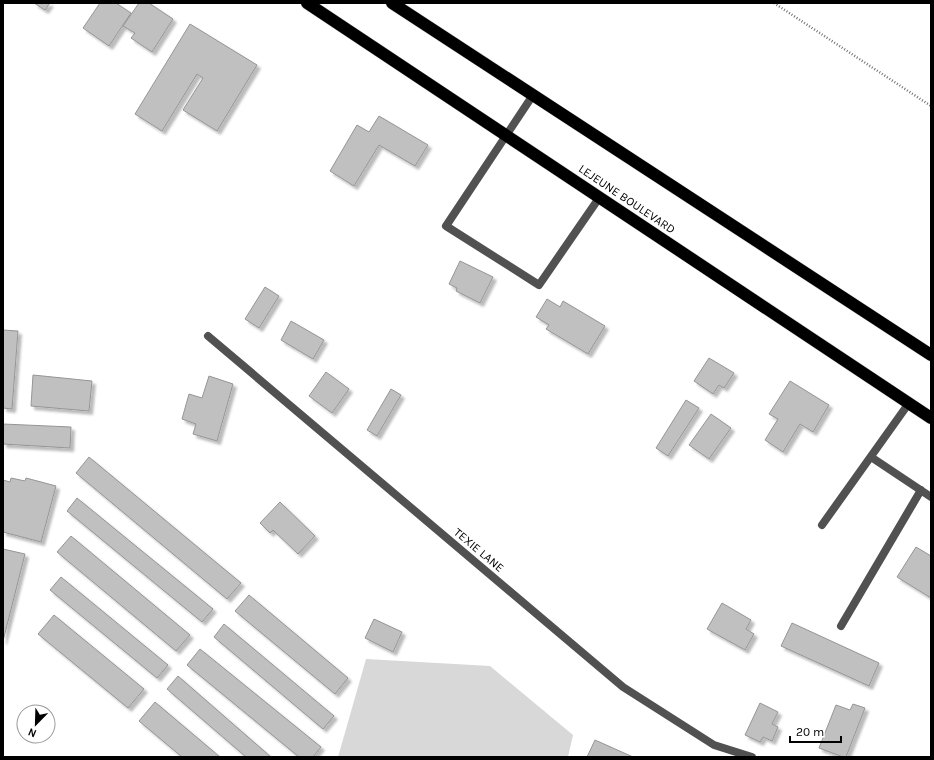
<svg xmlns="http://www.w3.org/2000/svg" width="934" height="760" viewBox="0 0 934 760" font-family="Karla,sans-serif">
<defs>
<filter id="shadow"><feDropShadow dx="3.5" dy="3.5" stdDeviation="1" flood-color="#0004"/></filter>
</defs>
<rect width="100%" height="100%" fill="#fff"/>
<!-- green -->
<path fill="#d8d8d8" d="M366,659L490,666L573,735L568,757H338Z"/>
<!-- building -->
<path fill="#c0c0c0" stroke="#959595" filter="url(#shadow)" d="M34,3H50L45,10Z
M100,3H116L131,13L109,46L83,28Z
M139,3H149L173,19L152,52L131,38L135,33L123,26Z
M190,24L257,65L217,131L183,110L203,78L197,74L162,131L135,114Z
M379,116L428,145L415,166L379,145L354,186L330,171L357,125L369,132Z
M460,261L493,277L480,303L456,291L457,288L449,284Z
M265,287L279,296L259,328L245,319Z
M547,299L560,307L563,301L605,326L588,354L546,329L549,325L536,317Z
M291,321L324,340L313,359L281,340Z
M3,330L18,331L12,409L3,408Z
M709,358L734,373L724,388L719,385L713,394L694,381Z
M326,372L349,389L332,413L309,396Z
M33,375L92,381L89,411L31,406Z
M209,376L233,384L217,441L193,434L196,424L182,419L189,394L202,398Z
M790,381L829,405L813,432L800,424L783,452L765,440L778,419L769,414Z
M391,389L401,395L377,436L367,430Z
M686,400L699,408L668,456L656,448Z
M711,414L731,428L709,459L689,445Z
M3,424L71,427L70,448L3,444Z
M89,457L241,583L227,599L76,473Z
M11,478L25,481L26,478L56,486L41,542L3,532V480L10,482Z
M77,498L213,609L202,622L67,511Z
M280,502L315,536L298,554L273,530L270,533L260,523Z
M71,536L190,635L176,651L57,552Z
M916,547L931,556V598L897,577Z
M3,549L25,554L3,641Z
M61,577L168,665L157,678L50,590Z
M249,595L348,678L335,694L235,611Z
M722,603L751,620L746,629L754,634L745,650L707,629Z
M54,615L144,689L128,708L38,634Z
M374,619L402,632L393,652L365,638Z
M792,623L879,663L869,686L781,646Z
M224,624L334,716L323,729L214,637Z
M200,649L321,747L313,757H299L187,665Z
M178,676L271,757H246L167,689Z
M155,702L220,757H182L139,721Z
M760,703L778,712L772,724L778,727L772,741L763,737L760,742L745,735Z
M853,704L865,708L846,757H843L819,748L836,705L850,710Z
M595,740L633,757H587Z"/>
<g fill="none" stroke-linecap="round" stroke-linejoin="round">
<!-- highway casing -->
<g stroke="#dbdbdb" stroke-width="13">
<path id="highway" d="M307,3L931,418
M392,3L931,355"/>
</g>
<!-- path -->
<path stroke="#737373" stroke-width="2.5" stroke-dasharray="1 2" stroke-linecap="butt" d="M774,3L931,106"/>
<!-- lane -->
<path stroke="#515151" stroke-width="8" d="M533,95L446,226L539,285L599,198
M871,457L931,497
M822,525L909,403
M841,626L921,490"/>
<!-- street -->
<path stroke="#515151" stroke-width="8" d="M208,336L623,687L714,745L752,757"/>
<!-- highway -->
<use href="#highway" stroke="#000" stroke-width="12"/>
</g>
<g text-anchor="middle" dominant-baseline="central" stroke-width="3" stroke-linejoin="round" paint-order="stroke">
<!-- street labels -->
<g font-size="12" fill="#000" stroke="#fff">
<text transform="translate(627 199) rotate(34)">LEJEUNE BOULEVARD</text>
<text transform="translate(479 550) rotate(40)">TEXIE LANE</text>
</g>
</g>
<!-- border -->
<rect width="934" height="760" fill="none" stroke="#000000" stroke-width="8"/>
<!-- north arrow -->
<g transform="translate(36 724) rotate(203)"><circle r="19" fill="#ffffff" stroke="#999999"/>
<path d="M0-3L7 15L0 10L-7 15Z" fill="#000000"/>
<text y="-6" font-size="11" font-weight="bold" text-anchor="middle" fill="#000000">N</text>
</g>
<!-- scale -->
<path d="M790 736v6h51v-6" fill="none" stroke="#000000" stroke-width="2"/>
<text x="796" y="736" font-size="12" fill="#000000" stroke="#ffffff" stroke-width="3" paint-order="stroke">20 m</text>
</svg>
